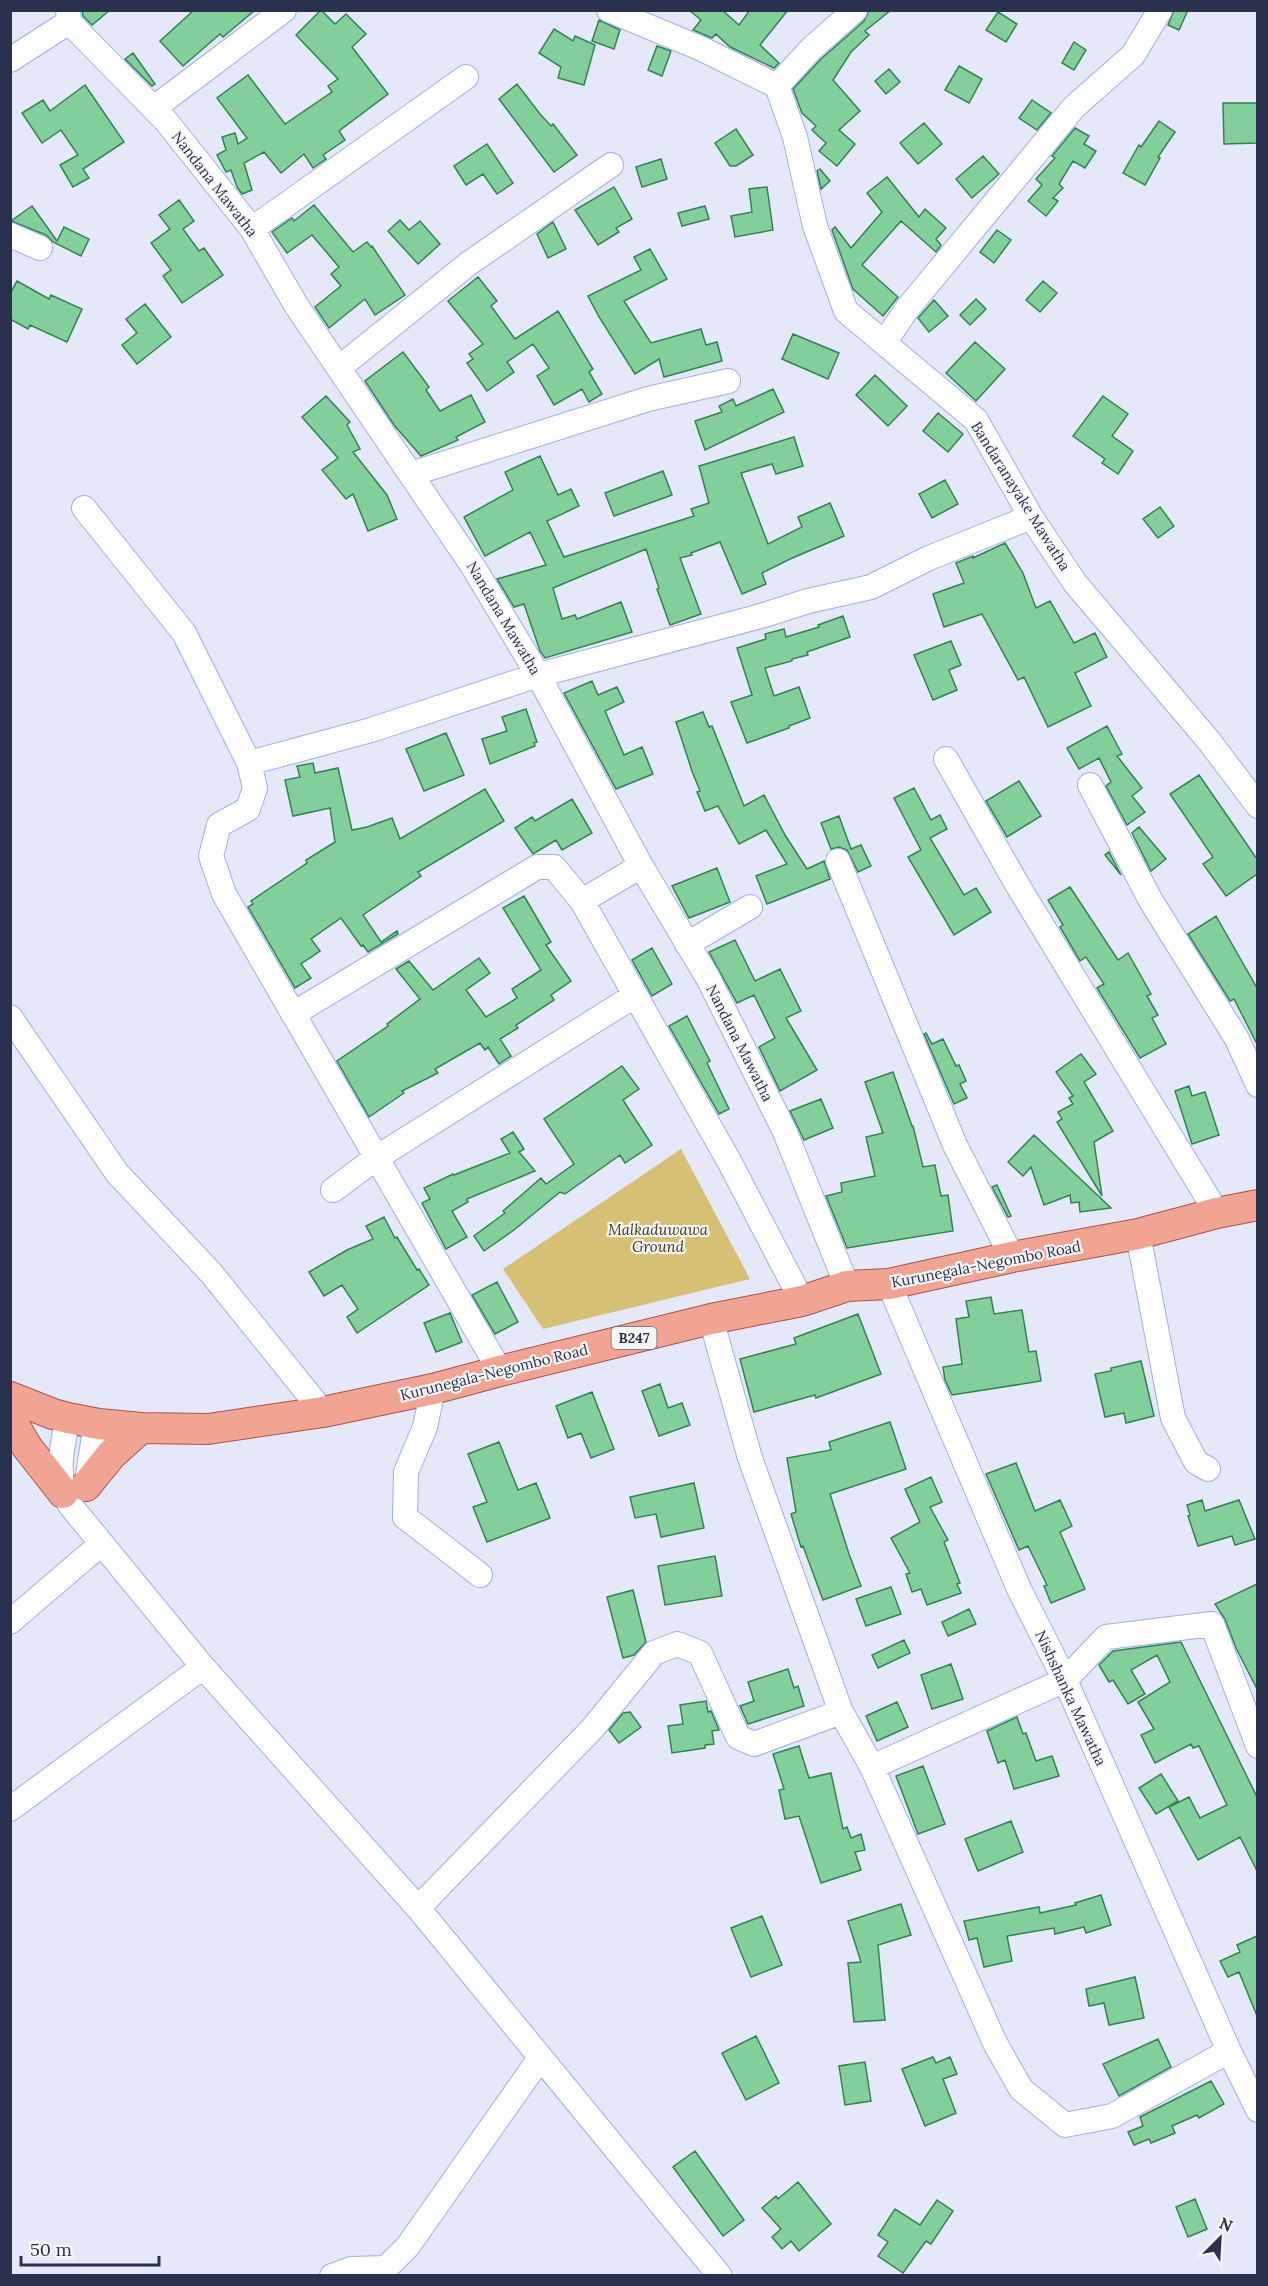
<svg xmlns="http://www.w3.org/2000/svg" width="1268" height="2286" viewBox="0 0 1268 2286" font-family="Lora,serif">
<rect width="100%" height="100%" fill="#e4e8f8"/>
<!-- green -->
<path fill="#d5c074" d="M681,1149L750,1279L543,1329L503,1269Z"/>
<!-- building -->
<path fill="#82cf9c" stroke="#328352" stroke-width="1.5" d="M82,10H110L92,25L83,16Z
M194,10H255L223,37L220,34L183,66L160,41Z
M321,10L335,24L346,14L366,34L352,47L388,94L339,131L345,140L323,155L326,159L313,168L304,154L281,173L264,152L244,163L252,190L242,194L237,187L231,170L226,172L217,155L226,150L222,137L235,133L238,144L247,138L217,98L248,75L285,124L332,92L328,86L338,79L296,35Z
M689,10H722L739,25L750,10H788L760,45L779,63L774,68L730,47L716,34L712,38L693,30L701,20Z
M869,10H891L865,31L869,35L851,52L833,80L860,111L839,130L855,144L837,166L819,151L826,143L812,130L816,126L802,113L793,89L821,59L864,21Z
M1174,10H1188L1179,30L1168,25Z
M998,12L1017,24L1006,42L986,30Z
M599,20L620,30L614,49L592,41Z
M554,29L573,41L575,36L595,45L584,85L558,78L561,67L539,53Z
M1074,42L1086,50L1074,70L1062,63Z
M657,46L671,51L662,76L648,70Z
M133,53L155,84L152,86L125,59Z
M959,66L982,79L969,103L945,90Z
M889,69L900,82L886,94L875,81Z
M517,84L540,114L551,126L553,124L577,155L554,172L499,99Z
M85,85L124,142L83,169L89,178L73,187L60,165L78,155L61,130L42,143L22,113L43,100L50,111Z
M1032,100L1051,113L1037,130L1019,118Z
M1223,103H1257V143L1224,144Z
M1159,121L1175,132L1158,157L1160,158L1145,185L1123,173L1139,145L1141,147Z
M924,123L942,144L918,164L900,143Z
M1075,128L1089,136L1084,144L1096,151L1085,168L1073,161L1059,184L1063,188L1053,198L1058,201L1046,216L1028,201L1042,185L1036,179L1055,158L1052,156Z
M736,129L753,155L736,166H730L715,143Z
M487,144L513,183L497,194L483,174L466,185L454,166Z
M983,156L999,174L972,198L956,179Z
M661,159L667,179L642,187L636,167Z
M820,169L830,181L821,189L817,171Z
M887,177L919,217L925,209L946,228L936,239L941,245L936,252L901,221L862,265L898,297L883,316L853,289L832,230L835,227L851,248L882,212L867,193Z
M614,187L632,219L616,228L619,232L598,245L575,210Z
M767,187L773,230L735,237L731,216L752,212L749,189Z
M179,200L194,221L183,229L199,251L204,248L223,275L182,303L163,276L171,270L151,243L170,229L159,215Z
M314,205L353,252L367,242L371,247L372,246L405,295L375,315L365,299L329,328L315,307L341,286L331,274L339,267L312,235L287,253L272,232L292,218L294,221Z
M32,206L57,241L64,227L89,239L81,256L53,242L46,235L11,221Z
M705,206L709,219L682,226L678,213Z
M400,220L409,230L420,221L440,244L418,264L388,231Z
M553,222L566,249L548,258L537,234Z
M997,230L1011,240L994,263L980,252Z
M650,249L667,279L624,301L651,343L701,329L706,345L717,342L722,361L664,377L659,359L635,374L599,317L588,296L641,270L634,257Z
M478,277L497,301L491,306L515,339L558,311L593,369L589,372L602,394L589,402L582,389L554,405L537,376L549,368L533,344L507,362L514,372L487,391L467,363L473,359L469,354L483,344L448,301Z
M17,281L49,299L51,295L82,309L67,342L30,325L28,329L10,319V294Z
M1043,281L1057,293L1040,312L1026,300Z
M976,299L986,309L970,325L960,315Z
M934,300L948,316L929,332L918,318Z
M145,304L171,337L137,364L122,345L137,333L126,319Z
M793,334L839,353L828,379L782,359Z
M975,342L1005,369L976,401L946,373Z
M403,352L429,387L426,390L440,411L471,395L485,422L456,437L458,440L421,456L394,425L365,381Z
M875,375L907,406L888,426L856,395Z
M773,389L784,412L705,450L695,421L722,412L719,406L733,399L736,406Z
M326,396L350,422L347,425L360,449L353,452L387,495L397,519L368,531L353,494L346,499L322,470L338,458L302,417Z
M1103,396L1128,414L1112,436L1133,451L1118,474L1102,463L1105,459L1073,436Z
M938,413L963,434L948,452L923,431Z
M794,437L803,466L776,474L772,464L741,473L768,544L802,527L798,517L830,503L844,536L790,559L762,573L766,584L742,594L720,542L691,553L692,555L680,558L701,614L670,625L657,589L659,588L646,549L553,588L562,619L575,615L577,619L621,602L632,632L545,658L540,651L524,604L514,607L497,579L546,565L530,532L485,556L464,517L513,490L505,472L540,456L558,495L571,489L579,506L547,521L564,557L694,516L691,509L709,503L699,466Z
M663,471L672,495L614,516L605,493Z
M945,480L958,504L932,518L919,494Z
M1160,507L1174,526L1158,538L1143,519Z
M1005,543L1023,573L1036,608L1050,601L1074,643L1095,633L1107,657L1075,673L1091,706L1048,727L1024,677L1018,680L982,614L944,627L933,594L964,583L956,563L973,556V558Z
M843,616L850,637L807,652L808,655L792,659V661L765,668L774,696L799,687L810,718L789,726V728L747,743L731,702L752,695L737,648L766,639L765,634L784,629L786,637L819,627L818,625Z
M951,641L961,665L949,670L957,690L933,700L914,655Z
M592,681L598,695L617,687L624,702L605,711L624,755L642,747L653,774L616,789L564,693Z
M526,709L537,742L534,743L535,746L490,764L482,739L507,731L502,717Z
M703,712L709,727L712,726L744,806L764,795L785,835L807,869L824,861L830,879L767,904L756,876L787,864L766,830L739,844L718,806L705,811L697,792L700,791L692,771L676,722Z
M1107,726L1122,754L1117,756L1142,788L1132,796L1145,812L1127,825L1106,786L1111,782L1099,758L1079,769L1067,748Z
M446,733L464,775L424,791L406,749Z
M313,763L315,773L338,768L352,830L367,827L392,818L400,839L485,789L504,821L418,872L421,876L363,915L381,942L397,931L398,934L368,952L363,945L361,946L341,918L311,939L320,951L301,964L311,978L295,988L248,907L253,904L251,901L307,863L306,860L335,842L330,808L293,816L285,780L300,777L297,766Z
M1199,775L1257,859V874L1226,896L1203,864L1213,857L1170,794Z
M1019,781L1041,816L1007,837L986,801Z
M914,788L931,820L940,815L947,829L930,838L964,895L976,888L991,912L954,935L908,857L921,850L894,798Z
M572,799L592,833L562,850L556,840L533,854L515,828L532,817L535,821Z
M839,816L851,849L861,845L871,866L858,872L847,850L839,847L831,849L821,823Z
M1139,827L1166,859L1151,871L1132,833Z
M1109,852L1121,875L1105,855Z
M717,868L730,902L689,918L672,886Z
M1070,887L1118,960L1128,953L1151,994L1147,996L1158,1015L1152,1018L1166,1044L1140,1058L1097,988L1104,984L1086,957L1080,961L1060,927L1063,925L1048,900Z
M524,896L551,942L546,945L571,981L551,995L554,1000L516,1025L518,1028L500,1039L511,1056L499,1064L488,1047L485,1050L480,1043L435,1069L438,1073L402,1091L404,1093L369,1117L337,1061L388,1026L387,1024L420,999L396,969L409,961L433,990L479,958L490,973L466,990L486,1017L517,998L512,989L541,970L503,908Z
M1216,916L1257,988V1044L1234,999L1230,1001L1188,934Z
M735,940L755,981L780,969L801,1011L786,1018L817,1070L780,1091L759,1047L775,1038L754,995L737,1003L709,952Z
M652,948L672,984L652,996L632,960Z
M687,1016L710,1061L707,1063L729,1109L719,1114L669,1026Z
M926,1033L932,1044L943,1039L956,1066L959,1065L966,1081L960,1084L967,1098L954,1104L924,1034Z
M1081,1054L1096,1074L1084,1082L1113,1131L1094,1142L1102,1196L1057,1122L1062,1119L1058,1112L1073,1104L1069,1098L1073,1096L1056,1072Z
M622,1066L639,1089L623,1100L652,1145L625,1163L620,1155L565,1194L560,1192L514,1230L484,1251L474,1236L505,1213L503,1211L541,1178L546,1184L574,1164L544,1119Z
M893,1072L912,1126H913L923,1167L935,1165L941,1196L948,1195L953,1231L847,1248L826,1196L842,1192L841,1183L875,1176L866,1137L883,1133L865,1082Z
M1189,1086L1192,1096L1205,1092L1219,1135L1192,1144L1175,1091Z
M821,1099L833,1128L804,1140L790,1111Z
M513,1132L524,1149L519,1152L535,1171L467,1199L468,1202L452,1211L467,1237L446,1249L422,1203L430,1199L424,1188L453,1174L454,1175L510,1153L501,1139Z
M1034,1135L1111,1208L1080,1212L1079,1202L1071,1203L1070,1195L1044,1205L1031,1167L1023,1176L1008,1162Z
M997,1185L1011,1216L1008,1217L992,1187Z
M384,1217L395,1238L397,1237L417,1270L419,1269L429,1285L357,1333L347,1317L358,1309L342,1285L324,1296L309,1272L347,1250L373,1239L366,1226Z
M497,1282L518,1322L495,1334L472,1295Z
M991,1297L994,1314L1022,1310L1029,1352L1036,1351L1041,1381L952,1395L945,1380L943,1367L962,1364L956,1319L969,1317L966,1301Z
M450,1313L462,1342L436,1352L424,1323Z
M858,1314L881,1374L816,1398L815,1395L754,1412L740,1359L796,1344L794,1338Z
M1141,1361L1154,1416L1126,1423L1124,1413L1105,1417L1095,1374L1111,1371V1368Z
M660,1384L668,1408L682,1403L690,1425L659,1436L642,1391Z
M592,1392L614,1449L591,1458L581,1433L568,1438L556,1406Z
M890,1422L906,1469L830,1494L849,1554L861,1586L823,1600L803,1546L801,1547L791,1514L796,1512L787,1458L831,1450L829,1442Z
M499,1442L518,1490L536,1483L550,1518L487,1542L473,1507L487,1502L468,1454Z
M1016,1463L1035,1511L1060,1500L1072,1526L1060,1532L1085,1589L1051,1603L1044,1586L1047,1585L1028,1546L1019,1550L986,1474Z
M931,1477L942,1502L930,1507L948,1540L944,1542L960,1583L957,1584L961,1593L927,1605L921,1589L912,1592L906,1574L910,1573L891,1538L920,1522L905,1489Z
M694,1483L704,1528L661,1537L656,1514L635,1518L630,1497Z
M1202,1500L1205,1511L1239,1500L1255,1539L1235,1545L1232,1536L1198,1546L1188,1516L1190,1515L1187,1505Z
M715,1556L722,1596L665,1605L658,1566Z
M1257,1584V1689L1236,1648L1225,1619L1215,1604Z
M891,1587L901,1614L866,1626L856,1599Z
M633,1590L646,1642L634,1655L623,1658L607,1597Z
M969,1609L976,1624L948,1636L942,1622Z
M904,1640L910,1653L878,1668L872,1655Z
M1181,1642L1257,1797V1871L1240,1837L1198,1860L1169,1807L1189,1797L1200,1818L1227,1805L1199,1746L1193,1748L1191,1744L1155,1763L1141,1735L1154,1729L1138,1702L1170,1682L1157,1655L1131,1670L1145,1694L1128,1704L1113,1680L1109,1682L1099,1665L1113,1651Z
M951,1664L963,1699L932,1709L921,1675Z
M788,1669L794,1688L798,1686L804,1706L748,1724L740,1706L754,1701L748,1682Z
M706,1701L708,1712L711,1711L719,1730L712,1731L714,1744L705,1745V1748L672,1753L668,1726L683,1724L680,1705Z
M897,1702L908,1727L877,1741L866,1716Z
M630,1712L641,1727L619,1743L609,1730L623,1713Z
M1017,1717L1023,1734L1026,1733L1036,1761L1052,1756L1059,1776L1014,1789L1005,1760L998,1763L987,1731Z
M799,1746L809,1778L831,1773L843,1829L847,1827L851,1838L861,1834L865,1850L855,1852L861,1870L821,1883L799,1816L785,1819L779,1790L784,1789L773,1754Z
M923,1766L945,1824L918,1834L896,1776Z
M1161,1774L1178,1801L1156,1814L1139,1788Z
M1011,1821L1023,1852L978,1871L965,1839Z
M1101,1895L1111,1925L1086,1933L1084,1927L1055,1934L1054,1928L1007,1936L1012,1961L984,1967L977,1938L969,1940L964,1921L1039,1907L1040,1913L1076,1905L1075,1903Z
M901,1904L911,1935L878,1945L885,2020L854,2022L848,1963L861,1962L848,1921Z
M762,1916L782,1965L751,1977L731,1928Z
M1257,1936V2016L1239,1972L1228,1977L1220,1961L1240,1952L1237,1945Z
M1135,1977L1144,2018L1109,2025L1104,2003L1089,2006L1086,1989Z
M756,2036L779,2083L746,2100L722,2053Z
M1158,2039L1171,2067L1119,2096L1103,2064Z
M933,2057L936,2063L950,2057L957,2074L943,2079L956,2113L925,2126L902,2069Z
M865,2062L871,2101L845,2105L839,2066Z
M1211,2081L1224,2104L1199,2118L1197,2115L1172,2126L1175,2133L1151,2143L1149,2139L1134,2145L1128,2132L1143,2126L1140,2117Z
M695,2151L744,2220L723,2236L673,2167Z
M798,2182L831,2224L799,2251L791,2241L782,2249L772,2237L781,2229L762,2208L776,2196L778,2199Z
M1195,2199L1207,2229L1188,2237L1176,2207Z
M937,2200L953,2211L931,2244L926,2241L903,2273L878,2256L888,2242L878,2235L895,2209L920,2225Z"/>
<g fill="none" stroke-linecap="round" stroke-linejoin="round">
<!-- minor casing -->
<g stroke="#9dadf8" stroke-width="26">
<path id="minor" d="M68,10L69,22L166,121L252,229L296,305L474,568L538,675L641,866L708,978L785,1132L847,1286
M609,10L702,49L777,86L795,137L815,226L846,311L976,420L1031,517L1075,583L1209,741L1258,806
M10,60L69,22
M777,86L811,49L855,10
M154,108L284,10
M252,229L466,77
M10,235L40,248
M884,343L907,309L1074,107L1133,55L1160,10
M339,368L468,264L611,165
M411,474L648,399L728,381
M84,508L184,633L249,763
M946,759L1018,886L1217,1213
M1090,785L1151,901L1237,1039L1258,1085
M838,861L955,1145L1012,1257
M582,901L641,866
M687,944L750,907
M293,1014L537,867H554L582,901L729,1161L802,1301
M10,1017L117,1173L211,1273L323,1412
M333,1190L376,1158L634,996
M1138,1234L1173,1418L1196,1462L1208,1469
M889,1284L1019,1589L1065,1680L1229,2051L1258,2110
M711,1319L750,1458L841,1712L872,1767L995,2043L1021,2089L1065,2125L1112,2116L1229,2051
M500,1371L224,894L211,856L219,825L248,809L255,788L249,763L371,730L538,675L761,616L808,601L871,587L929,558L1031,517
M433,1389L425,1427L406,1472L405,1517L480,1575
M68,1418C62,1447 54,1477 70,1505L203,1667L418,1908L720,2276
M86,1488L94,1436L99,1424
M10,1622L101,1544
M872,1767L1065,1680L1106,1637L1212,1624L1258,1746
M10,1809L203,1667
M418,1908L592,1729L654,1653L677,1644L700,1653L738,1737L754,1744L841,1712
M332,2276L351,2269L386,2268L408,2246L540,2058"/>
</g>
<!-- major casing -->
<g stroke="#a7554c" stroke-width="32">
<path id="major" d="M10,1397L53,1414L68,1418L99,1424L141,1428L208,1429L323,1412L433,1389L500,1371L711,1319L802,1301L847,1286L889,1284L1012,1257L1138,1234L1217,1213L1258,1205
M10,1418L27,1447L63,1493
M86,1486L112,1454L141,1428"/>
</g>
<!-- minor -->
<use href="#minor" stroke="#fff" stroke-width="24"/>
<!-- major -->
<use href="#major" stroke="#f2a493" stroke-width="30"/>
</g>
<g text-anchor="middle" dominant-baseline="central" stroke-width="4.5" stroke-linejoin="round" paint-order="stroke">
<!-- shield labels -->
<rect fill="#f6f6f6" stroke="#676c81" stroke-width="1.5" x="611.5" y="1327" width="45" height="22" rx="4.5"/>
<g font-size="14" font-weight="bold" fill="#2a314f">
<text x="634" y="1338">B247</text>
</g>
<!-- street labels -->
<g font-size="15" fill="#2a314f" stroke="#f6f6f6">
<text transform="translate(215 184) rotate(52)">Nandana Mawatha</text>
<text transform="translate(1021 496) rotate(58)">Bandaranayake Mawatha</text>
<text transform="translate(504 618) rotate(59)">Nandana Mawatha</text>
<text transform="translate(740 1043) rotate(63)">Nandana Mawatha</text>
<text transform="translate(986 1264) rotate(-11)">Kurunegala-Negombo Road</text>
<text transform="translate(494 1372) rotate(-14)">Kurunegala-Negombo Road</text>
<text transform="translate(1071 1698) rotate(65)">Nishshanka Mawatha</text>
</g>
<!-- park labels -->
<g font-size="15" font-style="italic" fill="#423814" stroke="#f6f6f6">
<text x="658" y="1229">Malkaduwawa<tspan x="658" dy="17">Ground</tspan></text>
</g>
</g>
<!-- border -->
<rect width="1268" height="2286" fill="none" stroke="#2a314f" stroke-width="24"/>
<!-- north arrow -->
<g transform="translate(1220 2238) rotate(24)" stroke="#f6f6f6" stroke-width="4.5" paint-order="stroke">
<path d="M0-4.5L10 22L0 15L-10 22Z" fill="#2a314f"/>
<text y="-9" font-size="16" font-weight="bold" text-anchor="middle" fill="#2a314f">N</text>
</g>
<!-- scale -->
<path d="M21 2256v9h138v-9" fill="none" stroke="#2a314f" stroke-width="3"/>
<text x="30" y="2256" font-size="18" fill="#2a314f" stroke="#f6f6f6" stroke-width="4.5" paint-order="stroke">50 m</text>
</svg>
